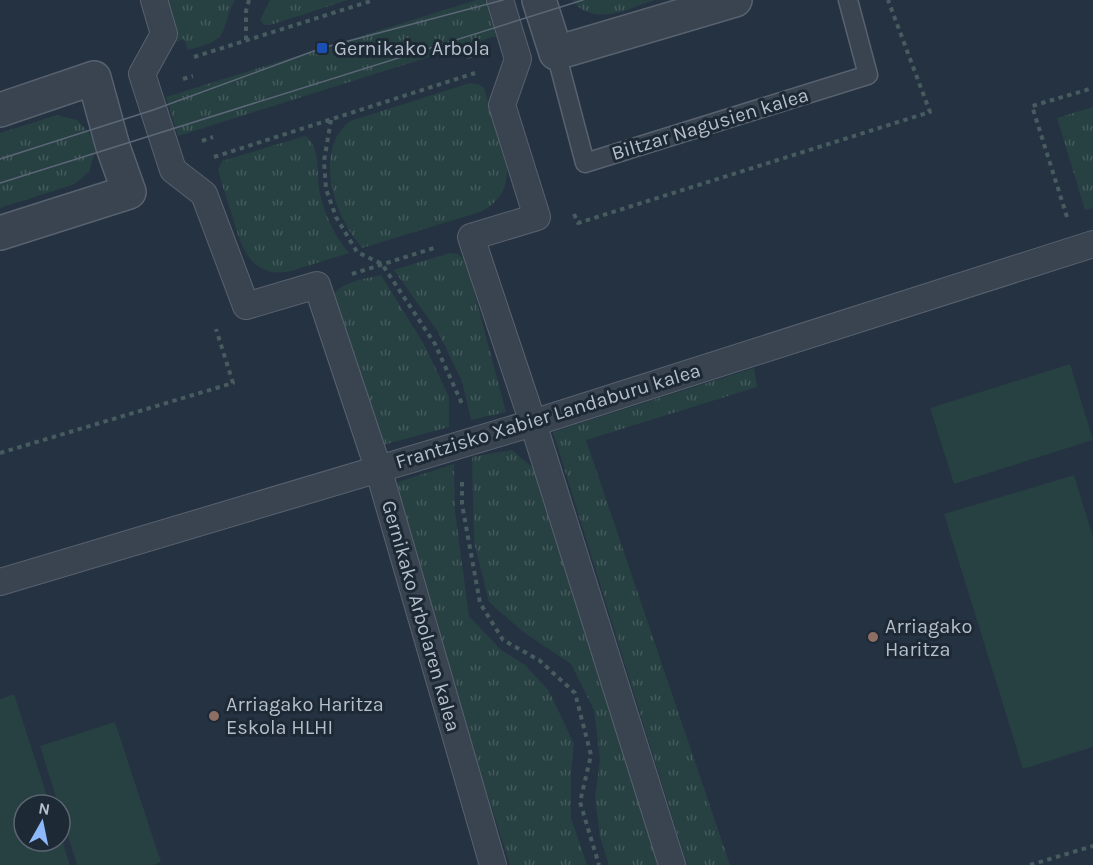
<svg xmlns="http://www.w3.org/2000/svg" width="1093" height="865" viewBox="0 0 1093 865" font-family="Karla,sans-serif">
<defs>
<pattern id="grass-tufts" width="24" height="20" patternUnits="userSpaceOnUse" patternTransform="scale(1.5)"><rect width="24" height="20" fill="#274042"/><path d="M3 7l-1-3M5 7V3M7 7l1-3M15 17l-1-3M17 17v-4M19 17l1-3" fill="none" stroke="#445a5c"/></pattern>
</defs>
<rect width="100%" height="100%" fill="#253242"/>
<!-- grass -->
<path fill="url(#grass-tufts)" d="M163,0H235C230,7 229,15 226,23C221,43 206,45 188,50L184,39L176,42Z
M270,0H348L270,25H264L260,20Z
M476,0H485L496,36L178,136L166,97Z
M572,0H655C627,9 594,28 572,0Z
M470,83L478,84L484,88L507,169C507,191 499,202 480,212L362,248C357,241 350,233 346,225C329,195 319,145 350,121Z
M1093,107V208L1085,210L1057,118Z
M57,115L77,120L91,135L95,152L89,172L75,184L0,208V133Z
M305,136C322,145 316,178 320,194C325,216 335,236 349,253L291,271C250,280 241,246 232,215C227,200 222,185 218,170L222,161Z
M449,253L458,254L466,261L506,412L471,420L462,381L438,332L394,270Z
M381,275L425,346L449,397V427L383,445L333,296C341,281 366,279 381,275Z
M754,368L757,387L586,440L730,865H687L553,432Z
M512,450L533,468L662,865H609L600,837L595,797L600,759L594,710L571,664L523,632L489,602L474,542L472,457Z
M454,464L455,511L469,616L500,649L525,665L549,691L574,744L571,776V818L587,865H510L389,485Z"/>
<!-- green -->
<path fill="#274042" d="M1070,364L1093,440L954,484L930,408Z
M1074,475L1093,537V747L1023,769L944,514Z
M14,694L50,805H24V841H60V835L70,865H0V699Z
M115,722L161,862L153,865H77L40,746Z"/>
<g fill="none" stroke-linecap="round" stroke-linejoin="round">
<!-- service casing -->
<g stroke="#57626e" stroke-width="21">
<path id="service" d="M556,53L585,163L868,75L848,0"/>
</g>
<!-- pedestrian casing -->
<g stroke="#57626e" stroke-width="28">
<path id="pedestrian" d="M154,0L164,34L142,74L173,170L204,194L246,306L317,285L378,468L493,865
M500,0L518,59L502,105L537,217L471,237L533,423L672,865
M0,582L533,423L1093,244"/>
</g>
<!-- minor casing -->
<g stroke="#57626e" stroke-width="36">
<path id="minor" d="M539,0L556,53L735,0
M0,110L94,78L113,147L129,192L0,233"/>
</g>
<!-- path -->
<path stroke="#465c5f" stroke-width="4" stroke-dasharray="4.5 4.5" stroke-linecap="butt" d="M246,40V11L249,0
M194,57L374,0
M467,57L478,54
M183,79L193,76
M331,120L324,161L326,189L336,217L357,252L382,264L435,344L463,406
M202,141L213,137
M214,157L475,73
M574,214L578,223L930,112L888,0
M1067,217L1032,106L1093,88
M352,274L437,247
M0,453L233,383L216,329
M462,482V504L480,603L503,640L539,660L575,693L591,755L580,802L599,865
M1030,865L1093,846"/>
<!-- service -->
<use href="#service" stroke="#3a4451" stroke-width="18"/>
<!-- pedestrian -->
<use href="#pedestrian" stroke="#3a4451" stroke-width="26"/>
<!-- minor -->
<use href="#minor" stroke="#3a4451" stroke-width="33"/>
<!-- tram -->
<path stroke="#5c6878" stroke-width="1.5" d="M0,159L153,110L322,48L503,0
M0,183L583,0"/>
</g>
<!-- markers -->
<rect fill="#1a4fb4" stroke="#1e2936" stroke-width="2" x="316" y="42" width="12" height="12" rx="3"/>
<g fill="#8d6e63" stroke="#1e2936" stroke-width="2">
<circle cx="873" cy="637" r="6"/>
<circle cx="214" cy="716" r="6"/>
</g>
<g text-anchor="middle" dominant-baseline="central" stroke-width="6" stroke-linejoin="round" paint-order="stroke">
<!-- poi labels -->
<g font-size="20" fill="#b6bfcb" stroke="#1e2936" text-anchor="start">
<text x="334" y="48">Gernikako Arbola</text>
<text x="885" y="626">Arriagako<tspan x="885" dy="23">Haritza</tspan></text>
<text x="226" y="704">Arriagako Haritza<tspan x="226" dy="23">Eskola HLHI</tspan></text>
</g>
<!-- street labels -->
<g font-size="20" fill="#b6bfcb" stroke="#1e2936">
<text transform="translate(710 124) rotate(-17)">Biltzar Nagusien kalea</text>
<text transform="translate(548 416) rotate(-17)">Frantzisko Xabier Landaburu kalea</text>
<text transform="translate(421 616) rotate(74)">Gernikako Arbolaren kalea</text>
</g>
</g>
<!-- north arrow -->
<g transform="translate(42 823) rotate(9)"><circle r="28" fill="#1e2936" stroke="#5b6572" stroke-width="1.5"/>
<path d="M0-4.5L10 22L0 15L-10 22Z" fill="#8db8fa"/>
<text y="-9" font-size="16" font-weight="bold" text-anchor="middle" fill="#b6bfcb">N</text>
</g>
</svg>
